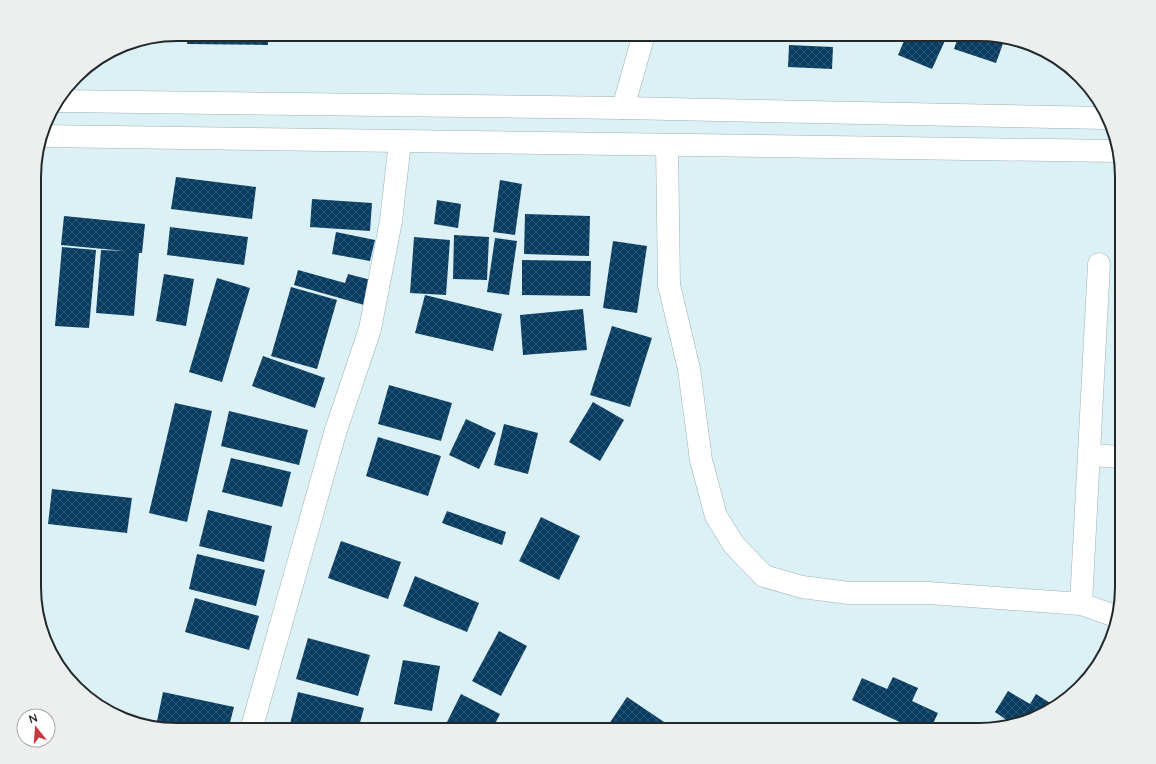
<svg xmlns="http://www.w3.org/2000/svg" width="1156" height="764" viewBox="0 0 1156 764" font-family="Lato,sans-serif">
<defs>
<pattern id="building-cross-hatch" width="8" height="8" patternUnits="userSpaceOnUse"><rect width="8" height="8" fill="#083c61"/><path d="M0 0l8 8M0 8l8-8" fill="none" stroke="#2c5674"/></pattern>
</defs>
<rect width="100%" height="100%" fill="#dcf1f5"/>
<!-- building -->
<path fill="url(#building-cross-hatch)" d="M188,34H268V45L187,44Z
M907,34H948L932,69L898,55Z
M959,34H979L1005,38L996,63L954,49Z
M789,45L833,47L832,69L788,67Z
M176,177L256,187L252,219L171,209Z
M500,180L522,184L515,235L493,232Z
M312,199L372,203L370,231L310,227Z
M437,200L461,204L458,228L434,224Z
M525,214L590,216L589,256L524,254Z
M64,216L145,224L142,253H139L134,316L96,313L101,250L125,251L61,245Z
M170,227L248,237L244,265L167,255Z
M336,232L375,240L370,261L332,254Z
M454,235L489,237L487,280L453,279Z
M414,237L450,240L446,295L410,293Z
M495,238L517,241L509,295L487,292Z
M613,241L647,246L637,313L603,308Z
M62,247L96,250L89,328L55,326Z
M522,260L591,261L590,296L522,295Z
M298,270L345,283L348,274L371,280L364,305L294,285Z
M164,274L194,279L186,326L156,321Z
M217,278L250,288L222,382L189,372Z
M291,287L337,300L317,369L271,356Z
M425,295L502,314L493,351L415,333Z
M583,309L587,350L523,355L520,315Z
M612,326L652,338L630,407L590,395Z
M263,356L325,378L315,408L252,386Z
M389,385L452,403L441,441L378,424Z
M593,402L624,420L600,461L569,442Z
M175,403L212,411L187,522L149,513Z
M229,411L308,430L299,465L221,446Z
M466,419L496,433L479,469L449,455Z
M504,424L538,433L528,474L494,465Z
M378,437L441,456L428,496L366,476Z
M231,458L291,472L282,507L222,492Z
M52,489L132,498L127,533L48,524Z
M208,510L272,526L264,562L199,546Z
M447,511L506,532L502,545L442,523Z
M541,517L580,536L559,580L519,561Z
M341,541L401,562L388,599L328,578Z
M197,554L265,570L256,606L189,589Z
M415,576L479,603L467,632L403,606Z
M195,598L259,616L249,650L185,632Z
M499,631L527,646L501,696L472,681Z
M308,638L370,655L358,696L296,679Z
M403,660L440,666L432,711L394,704Z
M893,677L918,688L912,701L938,713L930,730H917L852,700L862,678L887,689Z
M1008,691L1030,704L1036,694L1055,706L1050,711L1011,723L995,712Z
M163,692L234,707L228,730H177L156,726Z
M298,692L364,708L358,730H314L290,724Z
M461,694L500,714L492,730H463L447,722Z
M627,697L676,730H617L609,724Z"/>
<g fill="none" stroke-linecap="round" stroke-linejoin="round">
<!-- minor casing -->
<g stroke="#9eb1b5" stroke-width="23">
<path id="minor" d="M623,108L644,34
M667,145L669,285L689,369L701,460L716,516L734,545L764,576L802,587L849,593H928L1081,604L1115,616
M1089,455L1122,457
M1081,604L1099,264
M251,730L335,433L370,329L391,221L400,142"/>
</g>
<!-- major casing -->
<g stroke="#9eb1b5" stroke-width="23">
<path id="major" d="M58,101L623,108L1106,118
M42,136C400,142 758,146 1117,151"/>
</g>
<!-- minor -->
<use href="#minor" stroke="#fff" stroke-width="22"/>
<!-- major -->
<use href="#major" stroke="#fff" stroke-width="22"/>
</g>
<!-- crop -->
<path d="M0 0H1156V764H0ZM177 41H979A136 136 0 0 1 1115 177V587A136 136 0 0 1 979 723H177A136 136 0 0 1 41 587V177A136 136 0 0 1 177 41Z" fill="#edeeee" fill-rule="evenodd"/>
<path fill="none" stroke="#22292b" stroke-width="2" d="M177 41H979A136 136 0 0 1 1115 177V587A136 136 0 0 1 979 723H177A136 136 0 0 1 41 587V177A136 136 0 0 1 177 41Z"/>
<!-- north arrow -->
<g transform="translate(36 728) rotate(343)"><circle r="19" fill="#ffffff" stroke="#a7a9aa"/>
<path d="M0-3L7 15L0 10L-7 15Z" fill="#c6373e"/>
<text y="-6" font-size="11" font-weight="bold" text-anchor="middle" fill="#22292b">N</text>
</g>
</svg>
